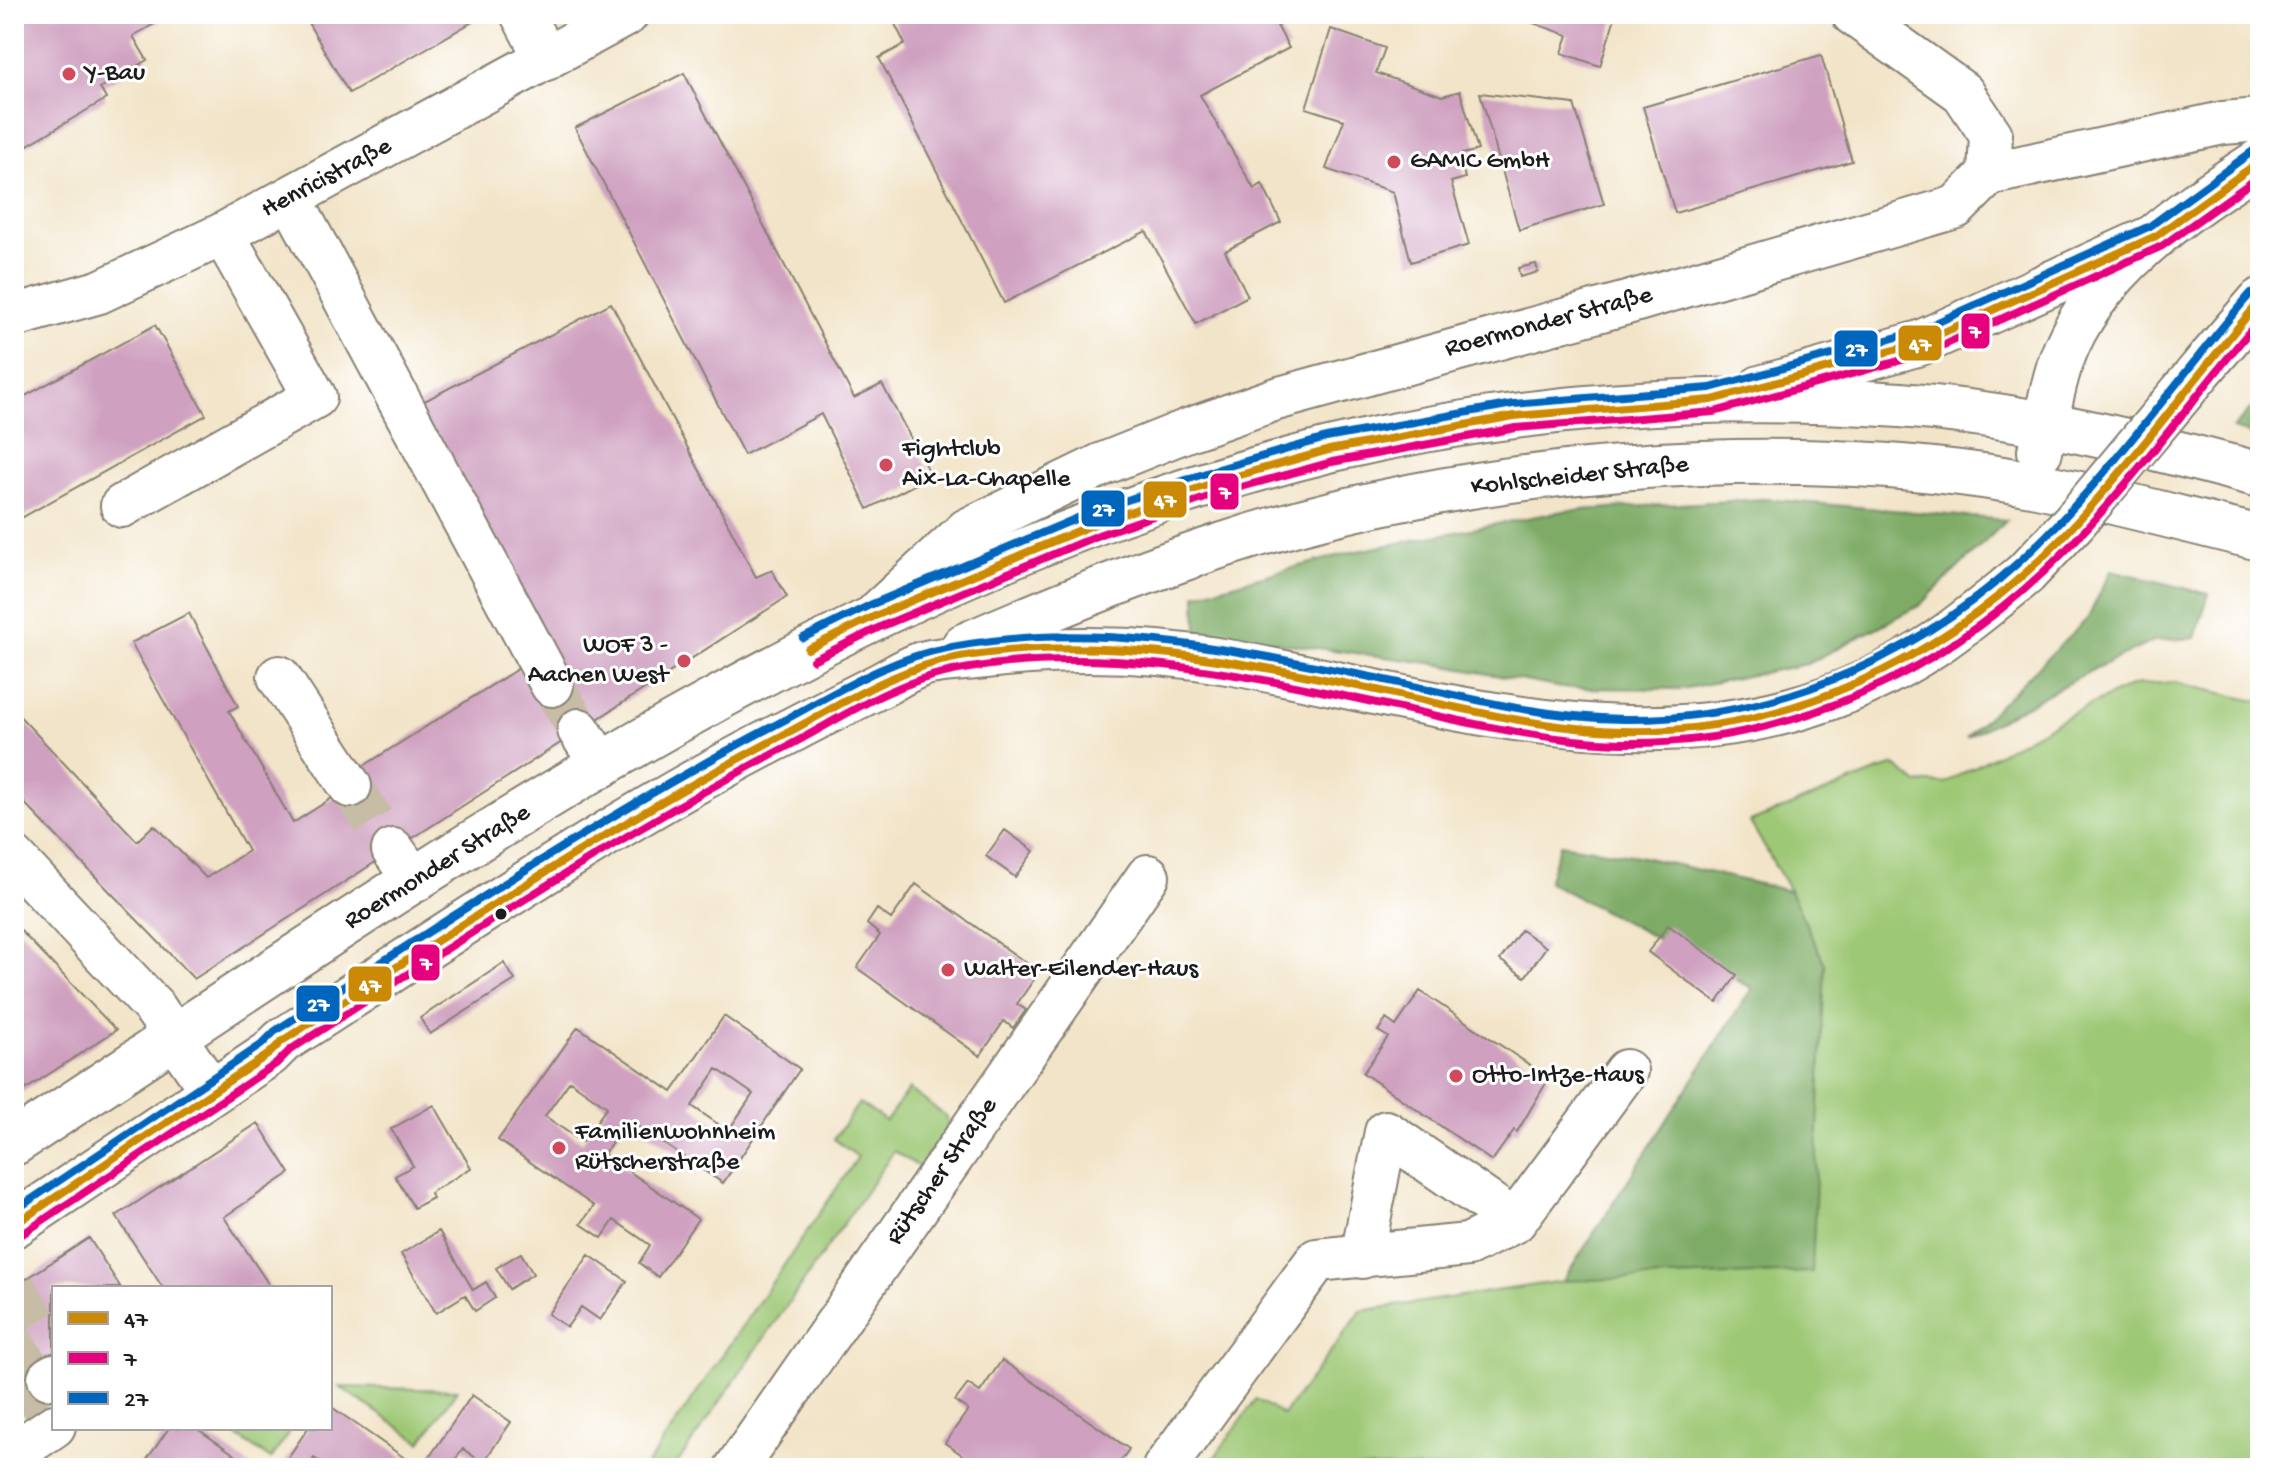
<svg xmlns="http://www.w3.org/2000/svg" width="2274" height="1482" viewBox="0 0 2274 1482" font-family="'Gochi Hand',sans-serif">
<rect width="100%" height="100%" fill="#fff"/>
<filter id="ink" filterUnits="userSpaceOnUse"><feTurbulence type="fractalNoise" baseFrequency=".0125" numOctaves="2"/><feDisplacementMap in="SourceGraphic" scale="16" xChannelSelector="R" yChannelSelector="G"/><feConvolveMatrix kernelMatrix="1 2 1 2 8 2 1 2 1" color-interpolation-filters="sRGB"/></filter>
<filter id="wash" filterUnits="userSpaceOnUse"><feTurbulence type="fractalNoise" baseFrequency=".006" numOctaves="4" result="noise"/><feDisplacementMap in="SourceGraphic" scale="32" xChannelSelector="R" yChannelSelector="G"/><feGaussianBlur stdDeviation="1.8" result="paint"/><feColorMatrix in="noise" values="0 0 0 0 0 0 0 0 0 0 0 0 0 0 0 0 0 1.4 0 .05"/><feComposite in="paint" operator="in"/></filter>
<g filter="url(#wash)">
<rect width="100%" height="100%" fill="#f2e4c8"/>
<!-- green -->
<path fill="#9dc875" stroke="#5c7248" stroke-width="2" d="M2174,682L2260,702V1468H1207L1256,1399L1283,1415L1361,1311L1563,1281L1825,964L1790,891L1750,822L1894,765L1917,783H1945L2073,713L2133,685Z
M909,1089L947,1117L948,1127L920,1168L894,1151L674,1468H645L858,1157L834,1139L859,1103L886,1121Z
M340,1387L457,1390L421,1442Z
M225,1428H292L271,1459Z"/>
<!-- forest -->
<path fill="#7eac66" stroke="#4d6441" stroke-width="2" d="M2260,399V437L2233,429Z
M1764,499L2007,520L1919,606L1807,664L1682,689L1562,688L1430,663L1197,632L1196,594L1352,552L1563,511Z
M2111,570L2209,594L2195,638L2154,641L2094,669L1966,738L2088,618Z
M1560,844L1638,856L1790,891L1825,964L1812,1272L1563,1281L1752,988L1548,882Z"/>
<g id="blocks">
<!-- building -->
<path fill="#cfa0c0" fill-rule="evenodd" d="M14,14H172L133,36L147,60L100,88L106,99L14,153Z
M303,14H486L349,93Z
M890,14H1271L1289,48L1200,95L1254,189L1262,184L1281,222L1225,251L1248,296L1196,324L1146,231L1004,303L879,58L905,44Z
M1507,14H1616L1600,66L1562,53L1568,35Z
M1331,29L1385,48L1376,73L1442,96L1460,91L1478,150L1459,155L1465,178L1451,182L1469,245L1411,262L1393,192L1326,169L1344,120L1306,108Z
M1821,55L1852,161L1675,213L1643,107Z
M684,73L854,398L882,384L931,476L868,509L821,414L744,455L575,128Z
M1480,93L1574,104L1604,204L1519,230Z
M1536,264L1538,272L1520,277L1518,268Z
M611,303L756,577L772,570L787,597L194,979L14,792V710L137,841L154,825L206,878L248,851L131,643L189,613L238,706L229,711L293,823L360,780L354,772L519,668L533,695L559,681L415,406Z
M155,325L206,415L14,522V402Z
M1005,830L1034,851L1015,877L986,856Z
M916,884L1039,972L1017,1004L1026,1010L1013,1028L1004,1021L980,1056L857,968L880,935L867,924L877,909L891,919Z
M14,924L116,1030L14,1097V1018L17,1016L14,1013Z
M1668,925L1737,975L1717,1003L1648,952Z
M1521,930L1546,947L1525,977L1500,960Z
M504,963L515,980L430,1034L420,1018Z
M1420,991L1549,1078L1517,1132L1514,1130L1492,1161L1363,1073L1388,1037L1378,1031L1386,1019L1396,1026Z
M724,1016L800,1069L723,1183L628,1120L604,1154L698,1219L658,1277L639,1263L650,1245L614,1220L602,1238L581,1224L594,1206L498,1140L578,1027L672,1092ZM717,1069L753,1094L728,1131L692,1106ZM570,1081L607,1107L582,1142L545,1116Z
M434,1105L471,1168L430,1193L433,1198L414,1208L395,1176L413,1166L391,1129Z
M258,1123L290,1173L224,1217L271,1288H163L116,1216Z
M439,1231L473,1290L486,1282L495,1298L475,1311L465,1295L436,1313L401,1254Z
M89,1238L121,1288H54V1385L14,1411V1287Z
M521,1253L533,1274L509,1289L496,1268Z
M589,1255L627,1281L600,1320L581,1307L567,1327L548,1314Z
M1002,1360L1129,1449L1116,1468H981L945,1443L968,1410L955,1401L968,1384L980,1392Z
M472,1395L511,1422L483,1463L463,1449L449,1468H422Z
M330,1406L419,1468H329L314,1458L307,1468H281L308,1428H330Z
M169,1428H196L254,1468H141Z"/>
</g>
</g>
<g filter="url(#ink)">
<use href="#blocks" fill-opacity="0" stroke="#878072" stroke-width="2"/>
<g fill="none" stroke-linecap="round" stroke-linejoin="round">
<!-- minor-tunnel -->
<path stroke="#c7bca6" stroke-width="42" stroke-dasharray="42 21" stroke-linecap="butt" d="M552,685L579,730
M350,786L393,850
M14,1288L43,1332L14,1351
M14,1400L49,1378"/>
<!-- minor casing -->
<g stroke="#878072" stroke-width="46">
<path id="minor" d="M522,14L546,59
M1853,14L1963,93L1991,135L1989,174
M291,199L552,685
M14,316L99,292L223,234L627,14
M122,506L315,397L223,234
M878,612L967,530L1103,464L1188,430L1276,399L1627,303L1956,207L1989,174L2223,123L2260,120
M279,677L350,786
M579,730L602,766
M393,850L415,881
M14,858L154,1007L212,1092
M1362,1257L1386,1132L1515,1221
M49,1378L54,1375
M14,1453L54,1426
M736,1468L1148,876
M1164,1468L1317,1260L1468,1245L1515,1221L1626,1071"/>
</g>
<!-- major casing -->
<g stroke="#878072" stroke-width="48">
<path id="major" d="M2204,366L2260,301
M1760,388L1920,343L2156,236
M2040,451C2046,422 2051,390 2061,361C2093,271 2183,211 2260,161
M964,646C1048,609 1133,575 1220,546C1461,466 1782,438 2032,484C2109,499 2184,520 2260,538
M14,1143C422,874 847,568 1329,450C1514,405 1710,392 1900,405C2023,414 2141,443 2260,475
M14,1225L269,1054L282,1041C451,933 615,819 794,729C822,714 851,700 879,686C893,679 907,669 922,664C939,659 960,659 978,657C1065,646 1147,647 1234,663C1473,708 1712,793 1935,644C1966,623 1996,598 2025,574"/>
</g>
<!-- minor -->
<use href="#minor" stroke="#fff" stroke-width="42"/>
<!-- major -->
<use href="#major" stroke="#fff" stroke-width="44"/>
<!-- major-bridge casing -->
<g stroke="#878072" stroke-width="48" stroke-linecap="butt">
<path id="major-bridge" d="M2025,574L2075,521L2204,366"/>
</g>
<!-- major-bridge -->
<use href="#major-bridge" stroke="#fff" stroke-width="44"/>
<!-- bus-1 casing -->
<g stroke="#fff" stroke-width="14">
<path id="bus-1" d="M808,649L875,616L1097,523L1219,481L1329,450L1514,416L1712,400L1920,343L2156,236L2260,161
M14,1225L269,1054L282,1041C447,935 610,825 785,734C842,704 895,668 960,657C1104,633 1245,662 1386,692C1463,709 1542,729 1621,731C1787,735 1941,660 2056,544C2130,468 2191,381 2260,301"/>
</g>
<!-- bus-2 casing -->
<g stroke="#fff" stroke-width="14">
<path id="bus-2" d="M813,660L880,627L1101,534L1223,492L1332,462L1516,428L1714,412L1924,354L2162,246L2260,176
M21,1235L276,1064L290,1050C454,945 616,835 790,745C843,717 893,682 953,671C1096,643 1237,673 1377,703C1457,720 1539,741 1621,743C1790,746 1947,671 2064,552C2135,480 2194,396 2260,319"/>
</g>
<!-- bus-3 casing -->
<g stroke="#fff" stroke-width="14">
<path id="bus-3" d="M803,638L870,605L1092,512L1215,470L1326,438L1513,404L1710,388L1916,332L2150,226L2253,151
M14,1211L261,1045L275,1031C440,925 603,815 777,724C834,694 888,658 952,647C1089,621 1221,647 1356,674C1444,691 1533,718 1623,719C1785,721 1934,650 2047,535C2121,460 2182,373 2251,293"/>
</g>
<!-- bus-1 -->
<use href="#bus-1" stroke="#cb8a06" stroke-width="8"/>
<!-- bus-2 -->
<use href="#bus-2" stroke="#e5007d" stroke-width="8"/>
<!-- bus-3 -->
<use href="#bus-3" stroke="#0065bd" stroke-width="8"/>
</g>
</g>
<!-- markers -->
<g fill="#d1495b" stroke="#fff" stroke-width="3">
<circle cx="69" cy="74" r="8"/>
<circle cx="1394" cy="162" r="8"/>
<circle cx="886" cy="465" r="8"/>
<circle cx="684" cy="661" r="8"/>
<circle cx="948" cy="970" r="8"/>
<circle cx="1456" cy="1076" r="8"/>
<circle cx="559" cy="1148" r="8"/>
</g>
<circle fill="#1c1c1c" stroke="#fff" stroke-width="3" cx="501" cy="914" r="7"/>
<g text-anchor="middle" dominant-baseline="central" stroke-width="6" stroke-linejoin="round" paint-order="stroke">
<!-- poi labels -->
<g font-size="26" fill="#1c1c1c" stroke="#fff" text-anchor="start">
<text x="85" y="74">Y-Bau</text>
<text x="1410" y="162">GAMIC GmbH</text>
<text x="902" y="450">Fightclub<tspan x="902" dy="30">Aix-La-Chapelle</tspan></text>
<text x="668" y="646" text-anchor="end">WOF 3 -<tspan x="668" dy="30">Aachen West</tspan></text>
<text x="964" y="970">Walter-Eilender-Haus</text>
<text x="1472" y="1076">Otto-Intze-Haus</text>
<text x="575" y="1133">Familienwohnheim<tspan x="575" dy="30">Rütscherstraße</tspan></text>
</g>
<!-- street labels -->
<g font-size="26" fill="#1c1c1c" stroke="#fff">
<text transform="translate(327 179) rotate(-28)">Henricistraße</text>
<text transform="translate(1549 323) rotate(-15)">Roermonder Straße</text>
<text transform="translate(1580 477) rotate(-6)">Kohlscheider Straße</text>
<text transform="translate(438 868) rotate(-32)">Roermonder Straße</text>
<text transform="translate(943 1172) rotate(-55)">Rütscher Straße</text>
</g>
</g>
<g stroke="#fff" stroke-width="3">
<rect x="1960" y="312" width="31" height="38" rx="8" fill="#e5007d"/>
<rect x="1897" y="324" width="46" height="38" rx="8" fill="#cb8a06"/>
<rect x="1833" y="329" width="46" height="39" rx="8" fill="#0065bd"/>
<rect x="1209" y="472" width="31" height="39" rx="8" fill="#e5007d"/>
<rect x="1142" y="480" width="46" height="39" rx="8" fill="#cb8a06"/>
<rect x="1080" y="489" width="46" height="39" rx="8" fill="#0065bd"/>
<rect x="410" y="943" width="31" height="39" rx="8" fill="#e5007d"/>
<rect x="347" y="965" width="46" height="38" rx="8" fill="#cb8a06"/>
<rect x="295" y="984" width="46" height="39" rx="8" fill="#0065bd"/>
</g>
<g font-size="22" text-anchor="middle" font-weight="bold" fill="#fff">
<text x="1975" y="338">7</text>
<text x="1920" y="351">47</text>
<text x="1856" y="356">27</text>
<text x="1225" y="499">7</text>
<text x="1165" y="507">47</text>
<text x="1103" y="516">27</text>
<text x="426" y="970">7</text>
<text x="370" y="992">47</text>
<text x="318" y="1011">27</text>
</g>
<!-- margin -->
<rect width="2274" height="1482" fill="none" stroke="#fff" stroke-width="48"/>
<!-- legend -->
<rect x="52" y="1286" width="280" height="144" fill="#ffffff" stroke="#a4a4a4" stroke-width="2"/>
<rect x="68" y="1312" width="40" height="12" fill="#cb8a06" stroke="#a4a4a4" stroke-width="2"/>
<text x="124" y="1326" font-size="24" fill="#1c1c1c">47</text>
<rect x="68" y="1352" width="40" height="12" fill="#e5007d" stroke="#a4a4a4" stroke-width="2"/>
<text x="124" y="1366" font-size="24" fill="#1c1c1c">7</text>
<rect x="68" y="1392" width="40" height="12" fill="#0065bd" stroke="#a4a4a4" stroke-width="2"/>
<text x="124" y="1406" font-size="24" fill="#1c1c1c">27</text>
</svg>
